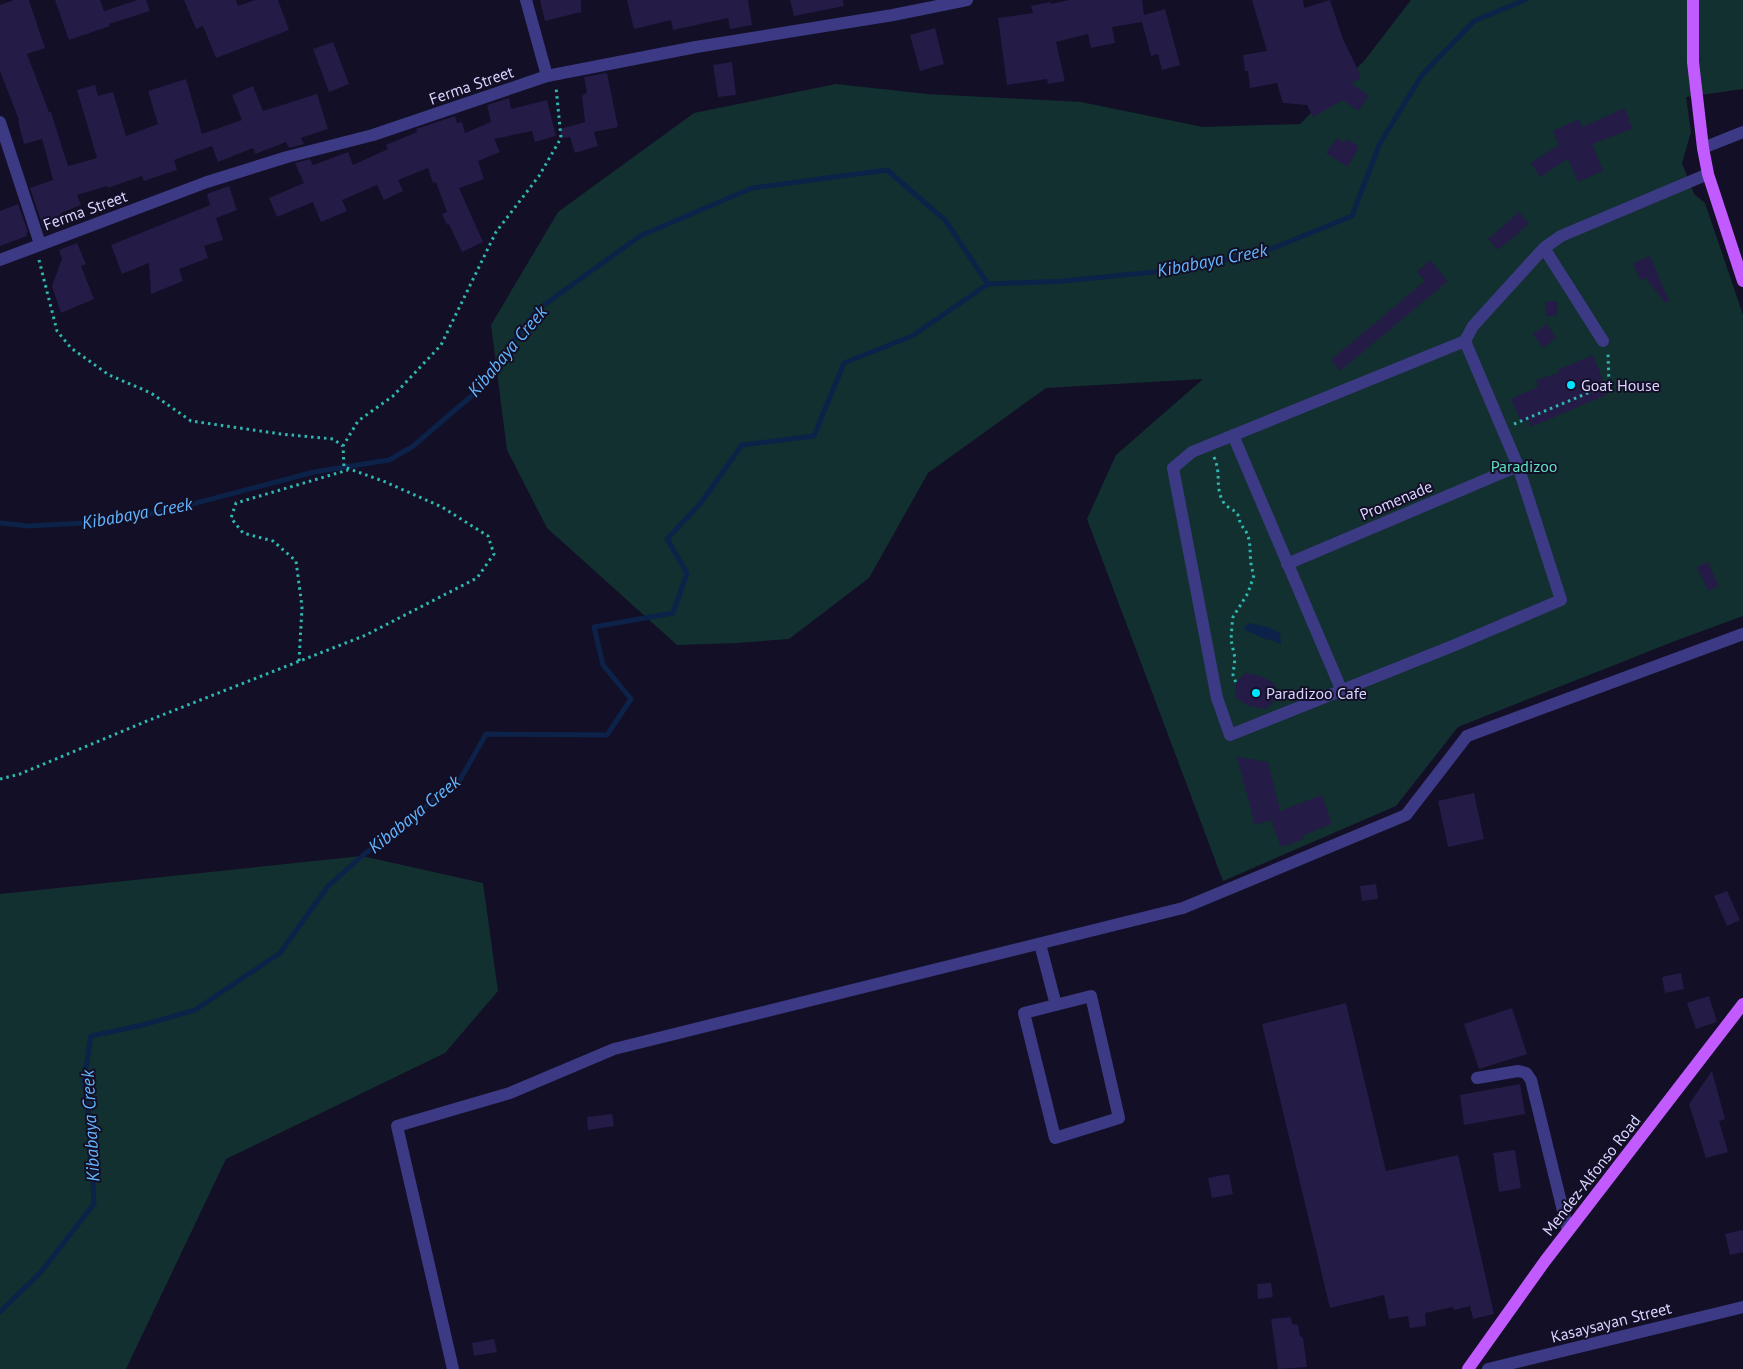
<svg xmlns="http://www.w3.org/2000/svg" width="1743" height="1369" viewBox="0 0 1743 1369" font-family="'PT Sans',sans-serif">
<rect width="100%" height="100%" fill="#130f26"/>
<!-- green -->
<path fill="#12302f" d="M1411,0H1743V89L1686,97L1691,132L1682,163L1694,194L1705,203L1743,315V616L1675,641L1458,727L1396,806L1223,881L1087,519L1116,455L1203,379L1046,388L928,473L869,578L789,639L737,643L677,645L547,528L507,450L491,325L558,212L694,113L836,84L927,94L1081,102L1203,127L1300,124L1364,61Z
M362,856L483,883L498,991L445,1053L226,1159L126,1369H0V894Z"/>
<!-- water -->
<path fill="#0c2248" d="M1249,623L1268,627L1280,633L1281,645L1275,641L1265,639L1243,629Z"/>
<g fill="none" stroke-linecap="round" stroke-linejoin="round">
<!-- stream -->
<path stroke="#0c2248" stroke-width="5" d="M0,523L28,526L102,522L166,511L314,472L389,460L412,447L476,392L537,310L640,236L752,188L887,170L945,220L988,284
M0,1312L41,1272L94,1204L91,1135L84,1080L91,1036L143,1025L195,1010L280,953L328,886L362,856L460,780L486,734L607,735L631,699L603,665L594,627L673,613L687,573L667,539L700,504L742,445L814,436L844,363L912,336L988,284L1064,281L1174,270L1266,251L1352,216L1380,143L1422,75L1474,21L1525,0"/>
</g>
<!-- building -->
<path fill="#241b47" d="M14,0H29L45,48L27,54L49,112H51L68,166L97,158L77,90L95,85L98,96L113,92L126,136L158,124L148,91L186,79L202,134L242,120L232,95L253,86L263,111L317,94L328,129L301,138L304,144L289,148L286,142L255,154L253,148L218,162L212,146L174,160L177,170L144,181L142,176L108,188L107,186L77,195L81,205L61,213L63,221L43,227L30,188L53,180L46,153L42,139L24,144L18,121L19,120L0,71V5Z
M55,0H100L104,11L137,0H146L150,11L109,24L110,26L69,40Z
M184,0H236L238,6L255,0H278L289,30L216,58L203,26L196,29Z
M540,0H581V12L545,21Z
M627,0H748L752,25L730,29L728,18L673,30L671,20L634,29Z
M790,0H843L844,6L794,16Z
M1069,0H1142L1144,15L1165,9L1180,65L1162,70L1158,54L1151,56L1142,22L1112,27L1115,43L1091,48L1088,34L1056,42L1065,81L1048,84L1047,79L1007,85L998,18L1033,13L1031,6L1050,2L1051,4Z
M1252,0H1303L1304,8L1330,0L1343,39L1360,74V79L1351,83L1369,96L1358,111L1343,100L1313,117L1307,105L1283,103L1277,83L1250,88L1248,71H1245L1243,55L1267,51Z
M935,28L944,64L920,71L910,35Z
M333,42L349,84L329,92L313,49Z
M732,62L736,95L718,97L713,65Z
M607,73L618,127L594,132L598,146L575,153L570,137L562,138L560,129L585,122L582,96L587,92L584,77Z
M509,98L511,109L547,100L556,136L535,142L532,131L494,139L500,152L478,161L484,179L459,188L483,242L462,252L449,224L447,225L442,214L447,212L436,182L433,183L428,168L398,180L403,191L384,200L377,185L342,200L347,211L321,222L313,202L277,217L269,198L304,183L295,163L310,159L313,165L348,152L353,165L388,149L386,145L417,132L416,129L455,116L457,123L462,122L465,133L491,122L487,105Z
M1625,108L1632,129L1592,144L1603,171L1578,182L1568,159L1540,177L1531,163L1559,145L1553,131L1579,119L1582,127Z
M1337,138L1344,143L1346,139L1359,146L1348,167L1326,153Z
M229,186L237,210L216,218L223,240L204,246L208,258L179,269L183,281L151,294L149,263L122,274L111,245L210,205L207,194Z
M18,204L28,232L26,233L27,236L0,246V211Z
M1519,212L1529,224L1498,250L1488,239Z
M77,243L86,264L81,266L94,299L61,313L52,286L62,259L59,250Z
M1650,256L1669,301L1665,303L1646,278L1640,280L1633,263Z
M1430,260L1448,281L1340,371L1331,360L1425,281L1417,272Z
M1558,301V315L1546,316L1545,302Z
M1547,324L1556,338L1543,348L1533,334Z
M1593,355L1608,394L1531,427L1528,420L1522,423L1511,399L1538,387L1536,380L1559,373L1558,370Z
M1708,562L1719,586L1708,591L1697,567Z
M1245,673L1261,676L1276,685L1275,700L1266,709L1249,706L1235,698L1236,683Z
M1237,757L1268,762L1280,811L1322,795L1332,824L1303,835L1304,839L1281,847L1271,820L1255,825Z
M1474,793L1484,839L1448,847L1438,801Z
M1376,884L1378,899L1362,901L1360,886Z
M1727,891L1740,920L1727,926L1714,896Z
M1681,973L1684,989L1665,993L1662,977Z
M1709,996L1717,1022L1696,1029L1687,1003Z
M1346,1003L1386,1171L1458,1155L1494,1314L1473,1319L1470,1306L1454,1310L1453,1307L1425,1313L1426,1326L1410,1328L1408,1316L1389,1319L1384,1295L1330,1308L1262,1024Z
M1512,1008L1527,1054L1479,1069L1464,1024Z
M1712,1071L1725,1119L1719,1121L1728,1152L1706,1158L1689,1104Z
M1520,1084L1525,1114L1464,1125L1460,1095Z
M612,1114L614,1126L588,1130L587,1117Z
M1515,1150L1521,1188L1499,1192L1493,1153Z
M1229,1174L1233,1194L1212,1198L1208,1178Z
M1743,1230V1252L1730,1255L1725,1234Z
M1271,1283L1273,1297L1258,1299L1257,1284Z
M1291,1317L1292,1324L1298,1325L1300,1336L1303,1338L1307,1367L1278,1369L1271,1319Z
M494,1339L497,1352L474,1356L472,1343Z"/>
<g fill="none" stroke-linecap="round" stroke-linejoin="round">
<!-- path -->
<path stroke="#2fb8b0" stroke-width="3" stroke-dasharray="2.5 4" stroke-linecap="butt" d="M39,260L57,331L71,348L109,375L151,393L191,421L281,434L333,439L343,446
M1514,424L1609,384L1608,353
M1214,457C1222,475 1214,487 1224,503C1231,512 1239,508 1240,524C1256,539 1246,556 1254,575L1248,593L1233,617L1232,625L1231,640L1235,658L1233,675L1236,683
M299,661L302,607L296,561L273,541L243,533L231,518L236,503L348,470
M0,779L20,774L147,721L366,635L477,578L494,554L488,536L442,507L383,481L344,467L343,446L358,421L393,396L441,345L496,232L539,176L561,138L556,87"/>
<!-- minor -->
<path stroke="#3d3a85" stroke-width="12" d="M526,0L547,76
M0,122L40,244
M1703,148L1743,132
M1544,248L1603,341
M0,260L207,182L287,157L373,135L547,76L696,47L893,15L967,0
M1465,341L1518,466L1561,600L1455,645L1230,735L1217,698L1173,468L1192,452L1465,341L1473,326L1544,248L1561,236L1708,174
M1233,435L1341,689
M1287,564L1518,466
M1040,944L1056,1005
M1091,996L1119,1118L1055,1138L1024,1013Z
M1477,1078L1518,1071L1526,1073L1531,1080L1568,1231
M453,1369L397,1126L510,1093L614,1049L1183,908L1406,815L1467,736L1743,634
M1488,1369L1743,1307"/>
<!-- major -->
<path stroke="#c25bff" stroke-width="12" d="M1693,0V62L1703,148L1708,174L1743,281
M1468,1369L1545,1261L1743,1004"/>
</g>
<!-- markers -->
<g fill="#00e5ff" stroke="#130f26" stroke-width="2">
<circle cx="1571" cy="385" r="5"/>
<circle cx="1256" cy="693" r="5"/>
</g>
<g text-anchor="middle" dominant-baseline="central" stroke-width="4" stroke-linejoin="round" paint-order="stroke">
<!-- street labels -->
<g font-size="16" fill="#d9d4ff" stroke="#130f26">
<text transform="translate(471 85) rotate(-19)">Ferma Street</text>
<text transform="translate(85 210) rotate(-20)">Ferma Street</text>
<text transform="translate(1396 500) rotate(-23)">Promenade</text>
<text transform="translate(1591 1175) rotate(-52)">Mendez-Alfonso Road</text>
<text transform="translate(1611 1322) rotate(-14)">Kasaysayan Street</text>
</g>
<!-- poi labels -->
<g font-size="16" fill="#d9d4ff" stroke="#130f26" text-anchor="start">
<text x="1581" y="385">Goat House</text>
<text x="1266" y="693">Paradizoo Cafe</text>
</g>
<!-- park labels -->
<g font-size="16" fill="#5fe0c0" stroke="#130f26">
<text x="1524" y="466">Paradizoo</text>
</g>
<!-- water labels -->
<g font-size="18" font-style="italic" fill="#62b6ff" stroke="#130f26">
<text transform="translate(1212 260) rotate(-11)">Kibabaya Creek</text>
<text transform="translate(507 351) rotate(-50)">Kibabaya Creek</text>
<text transform="translate(137 513) rotate(-10)">Kibabaya Creek</text>
<text transform="translate(414 814) rotate(-39)">Kibabaya Creek</text>
<text transform="translate(90 1126) rotate(-93)">Kibabaya Creek</text>
</g>
</g>
</svg>
